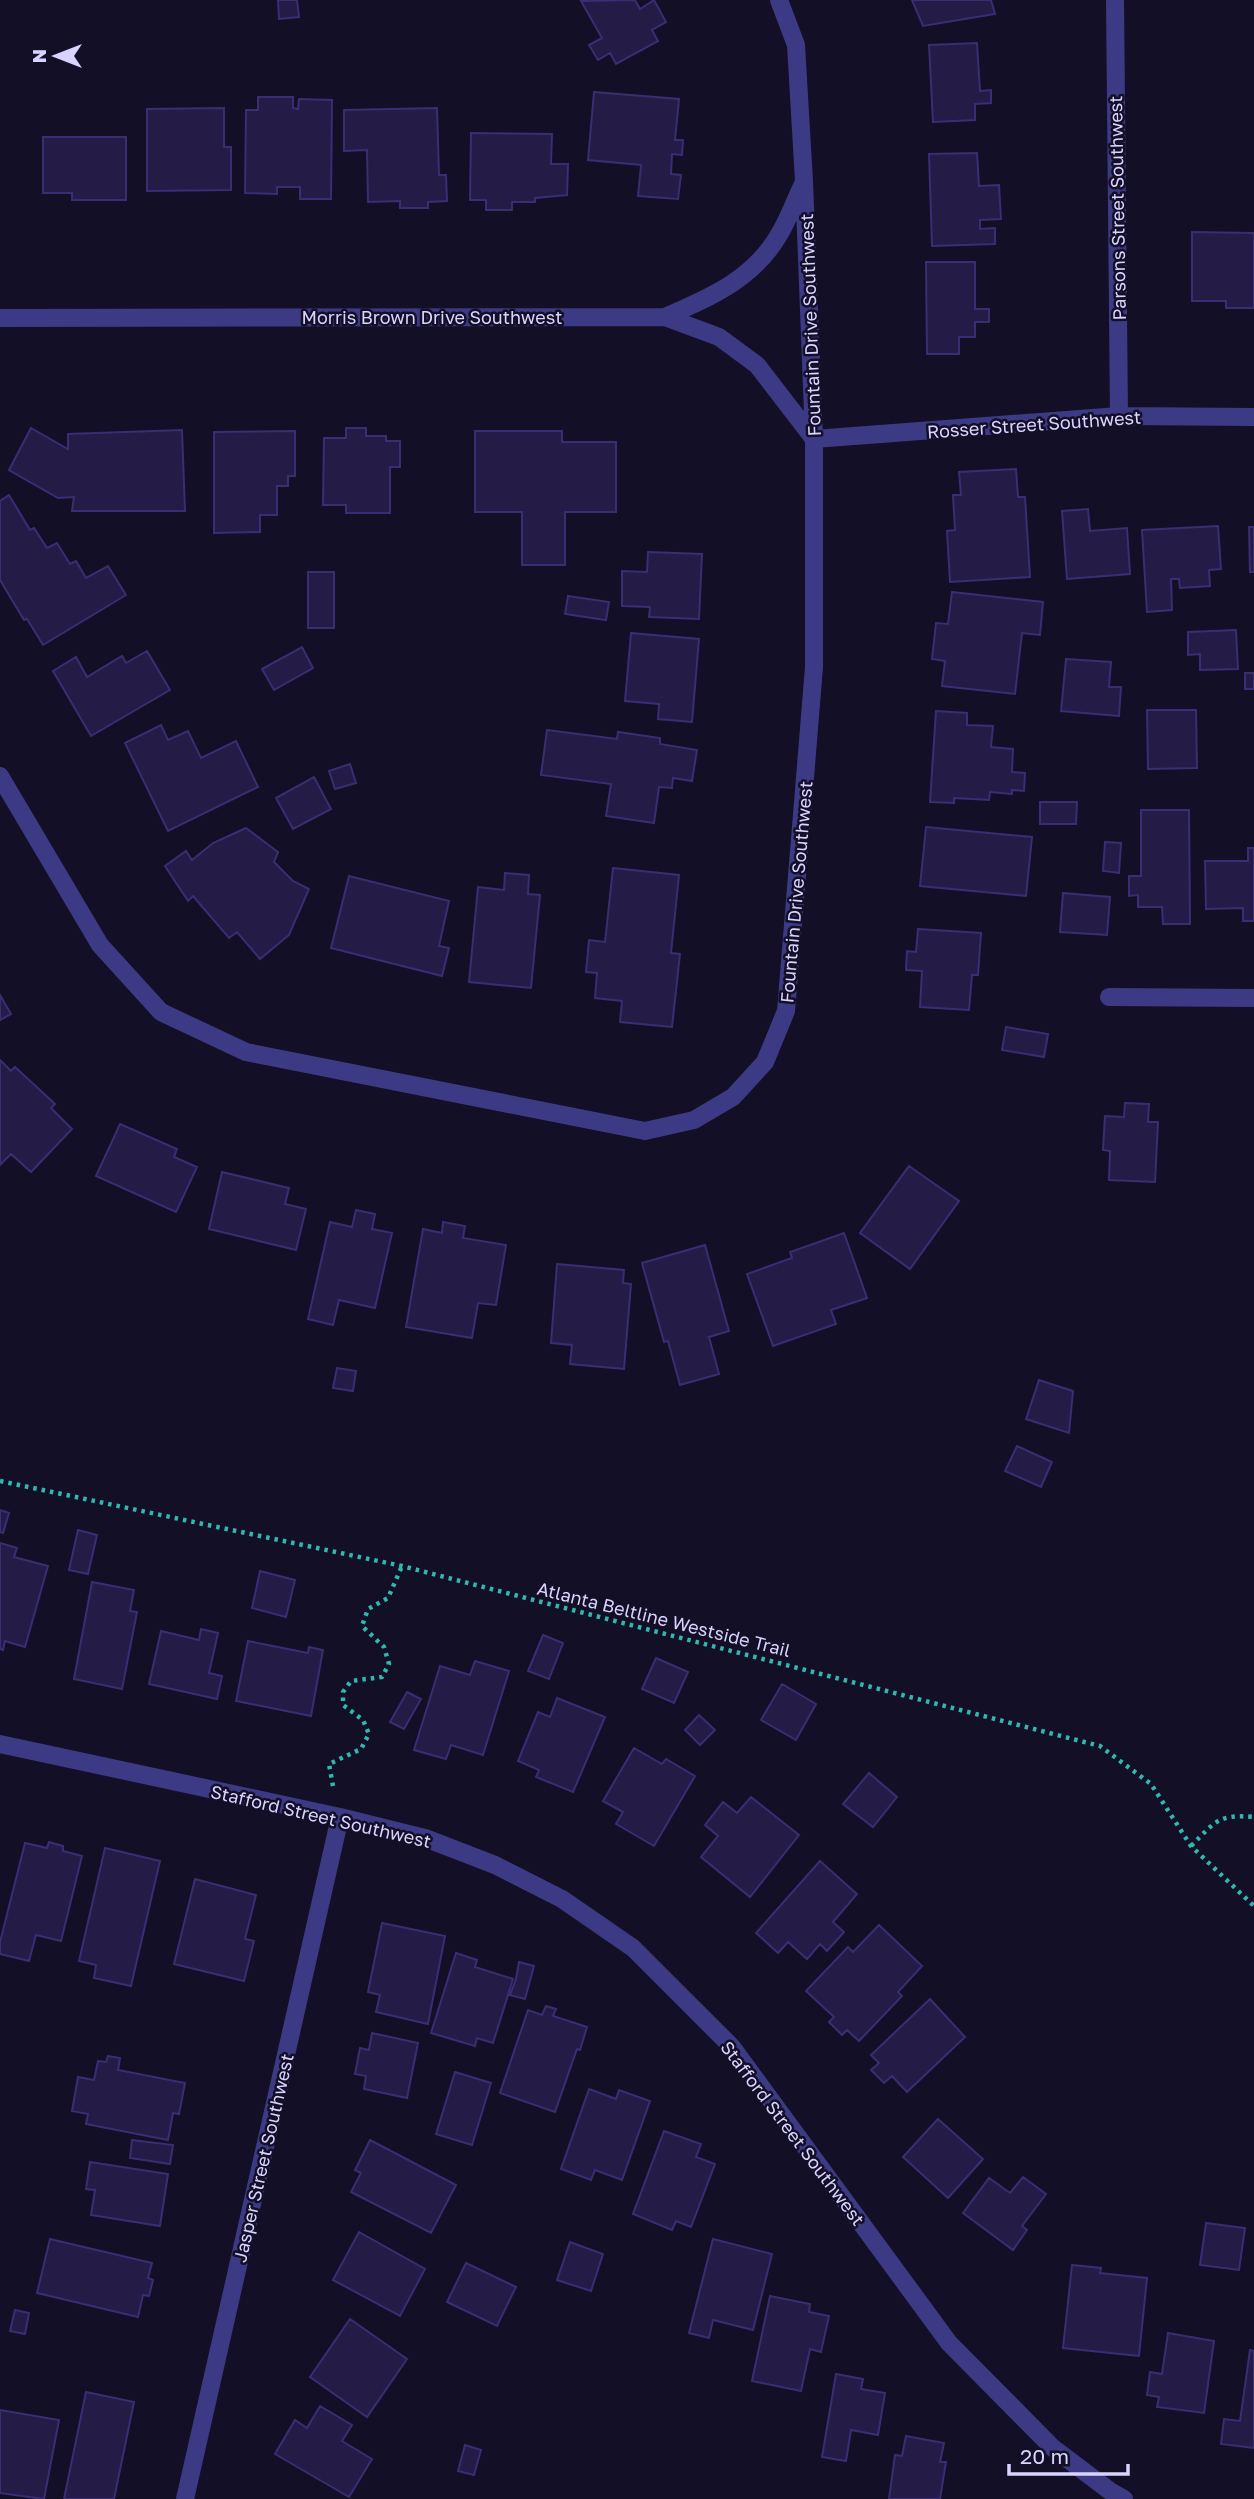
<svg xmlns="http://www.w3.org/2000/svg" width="1254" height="2499" viewBox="0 0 1254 2499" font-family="'Golos Text',sans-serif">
<rect width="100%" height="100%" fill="#130f26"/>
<!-- building -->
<path fill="#241b47" stroke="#3b2d73" stroke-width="2" d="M278,0H297L299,17L279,19Z
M635,0L640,9L654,0L666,22L652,30L658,41L616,64L610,53L598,60L589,45L602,38L581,1Z
M912,0H991L995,14L923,26Z
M977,43L980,91L991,90V103L975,104V120L933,122L929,45Z
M594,92L679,99L675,140H683L682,155L672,154L671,174L681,175L678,199L638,196L641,165L588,160Z
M258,97H293V108L298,109L299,99L332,100L331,199H300V187H277V194L245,193L246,110H258Z
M224,108V147H231V190L147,191V109Z
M437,108L439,175H446L447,201L428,202V208H400V201L368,202L367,150L344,151V110Z
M471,133L552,134L551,164H568L567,195L535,198V202H512V210H486V200H470Z
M43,137H126V200H72V193H43Z
M977,153L979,186L999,185L1001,219L980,220V229L995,228V244L932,246L929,154Z
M1192,232L1254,233V308H1226V301H1192Z
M926,262H975V309H989V322H975V337H959V354H927Z
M31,428L68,449V434L182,430L185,511H72L74,497L58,498L9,470Z
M346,428H366V436H386V441H400V467H390V513H346V505H323L324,438H346Z
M295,431V476H288V486H277V515H260V532L214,533V432Z
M475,431H562V442H616V512H565V565H522V512H475Z
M1016,469L1018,497H1025L1030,577L950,582L947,531L955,530L953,495H961L959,472Z
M9,495L30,530L34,528L47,548L57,543L70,564L76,561L86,578L108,566L126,595L43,645L27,619L24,620L0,580V501Z
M1088,509L1090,531L1127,528L1130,574L1067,579L1062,511Z
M1218,526L1221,569L1209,570L1210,586L1180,588L1179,579H1171L1172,610L1147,612L1142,530Z
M1249,527H1254V572H1250Z
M648,552L702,554L699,619L649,617L650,607L622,606V571L647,572Z
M308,572H334V628H308Z
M952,592L1043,602L1040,635L1022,633L1015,694L942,686L945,661L932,659L936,623L948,624Z
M568,596L609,602L606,620L565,614Z
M1236,630L1238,669L1200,670V654L1188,655V632Z
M631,633L699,639L692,722L658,719L659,704L625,701Z
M302,647L313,668L274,690L262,669Z
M147,651L170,690L91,736L53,671L76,657L87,677L122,656L126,663Z
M1066,659L1111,662L1109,687H1121L1119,716L1061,711Z
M1245,673H1254V689H1245Z
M1147,710H1196L1197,768L1148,769Z
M936,711L967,713V725L993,726L991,747L1013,749L1012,772L1025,773L1024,791L1012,790V794L990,792L989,800L954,798V803L930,802Z
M161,725L168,740L188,731L201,758L236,741L258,787L168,831L125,743Z
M547,730L617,739L618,732L660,738V744L697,750L692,781L673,778L672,788L659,787L654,823L606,816L611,784L541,775Z
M350,764L356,783L335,789L329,771Z
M314,777L331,809L293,829L276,798Z
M1040,802H1077L1076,824H1040Z
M1141,810H1189L1190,924H1163L1162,907H1138V895L1129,896V876H1141Z
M926,827L1032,837L1026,896L920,886Z
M246,828L278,852L274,862L293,881L309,889L289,935L260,959L237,932L229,938L193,896L188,901L165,866L186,851L192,860L213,843Z
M1105,842L1121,843L1119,873L1103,871Z
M1248,848H1254V921H1243V908L1206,909L1205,861H1248Z
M613,868L679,875L671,953L680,954L672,1027L620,1022L622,1001L595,998L597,973L586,972L589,940L605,942Z
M505,873L529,875L528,894L540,895L531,988L469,982L478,887L504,890Z
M349,876L449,901L439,946L449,948L442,976L331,948Z
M1063,893L1110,897L1107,935L1060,932Z
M918,929L981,933L978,975H972L969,1010L920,1007L922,971L906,970L907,951L916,952Z
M0,995L11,1014L0,1020Z
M1006,1027L1048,1034L1044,1057L1002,1050Z
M0,1060L11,1071L15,1067L55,1104L51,1108L72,1129L31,1172L11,1154L0,1165Z
M1125,1103L1149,1104L1148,1122H1158L1155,1182L1109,1180L1110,1151L1103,1150L1105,1116L1124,1117Z
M120,1124L177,1149L174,1157L197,1167L176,1212L96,1176Z
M909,1166L959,1201L910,1269L860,1233Z
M222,1172L289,1188L285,1204L306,1209L296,1250L209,1229Z
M356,1210L375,1214L372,1229L392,1233L375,1308L339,1300L333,1325L308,1319L330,1222L352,1227Z
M443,1222L465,1226L463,1238L506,1245L496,1305L478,1303L472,1338L406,1327L423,1229L442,1233Z
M844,1233L867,1298L831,1310L836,1324L773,1346L747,1274L792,1258L790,1252Z
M705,1245L729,1331L709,1337L719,1374L680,1385L668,1341L664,1342L642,1263Z
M557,1264L624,1270L623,1283L631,1284L624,1369L570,1364L572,1345L551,1343Z
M337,1368L356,1371L353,1391L333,1388Z
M1039,1380L1073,1391L1069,1433L1026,1419Z
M1017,1446L1052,1462L1041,1487L1005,1471Z
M0,1510L9,1513L3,1533L0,1532Z
M78,1530L97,1535L88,1574L69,1570Z
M0,1543L17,1548L14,1557L48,1566L25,1647L5,1641L3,1650L0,1649Z
M260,1571L295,1580L286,1617L252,1608Z
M92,1582L134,1590L130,1611L137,1612L122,1689L74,1679Z
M201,1629L218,1633L209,1673L222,1676L217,1699L149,1684L161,1631L199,1640Z
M543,1635L563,1643L549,1679L528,1671Z
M248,1641L308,1653L309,1647L323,1650L311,1716L236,1701Z
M656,1658L688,1672L674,1703L642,1689Z
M475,1661L509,1671L483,1755L451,1745L446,1759L414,1750L440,1666L470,1675Z
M782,1684L816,1704L796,1740L761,1720Z
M407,1692L421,1699L404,1729L390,1722Z
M557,1698L605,1717L573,1792L536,1777L539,1770L518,1761L538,1712L550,1717Z
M699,1715L715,1730L700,1745L685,1730Z
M634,1748L662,1764L666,1759L695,1776L654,1846L616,1824L623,1812L603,1801Z
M869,1773L897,1797L873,1827L843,1804Z
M751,1797L799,1835L750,1897L701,1857L718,1836L705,1825L723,1802L737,1813Z
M49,1842L63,1846V1851L82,1856L61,1941L36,1935L29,1961L0,1954V1942L25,1843L47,1848Z
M105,1848L160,1861L131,1986L94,1978L96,1965L79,1961Z
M820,1861L857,1894L833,1922L844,1932L827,1951L820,1944L807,1959L788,1942L778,1953L756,1933Z
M195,1879L256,1895L245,1939L254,1941L244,1981L174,1964Z
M382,1923L445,1936L428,2024L376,2012L380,1995L368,1992Z
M879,1925L922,1966L898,1992L902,1996L859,2041L847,2030L842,2035L829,2022L834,2017L806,1991L848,1947L853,1952Z
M456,1953L477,1960L475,1967L513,1979L493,2043L477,2038L475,2046L431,2033Z
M519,1962L534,1966L525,1999L510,1995L516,1979Z
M930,1999L965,2037L907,2092L892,2076L884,2083L871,2070L879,2063L871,2055Z
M546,2006L556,2009L553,2016L587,2027L580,2050L577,2049L555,2112L500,2093L528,2010L542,2015Z
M372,2033L418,2043L407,2098L364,2089L366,2076L355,2074L360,2048L369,2050Z
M108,2056L120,2058L118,2070L185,2083L179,2114L173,2113L168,2140L86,2124L88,2114L72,2111L78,2077L94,2080L98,2061L106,2062Z
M455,2072L491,2083L472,2145L436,2134Z
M589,2089L616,2099L619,2090L650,2101L622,2180L595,2170L591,2180L561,2169Z
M938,2119L983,2159L948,2198L903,2157Z
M664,2131L701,2144L696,2157L715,2164L691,2227L676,2221L672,2230L633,2214Z
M132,2140L173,2145L170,2164L130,2158Z
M370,2140L456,2185L431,2233L351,2192L361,2173L355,2170Z
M90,2162L168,2174L160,2226L91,2215L95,2190L86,2189Z
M1023,2177L1046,2194L1022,2226L1027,2230L1013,2250L963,2213L989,2178L1010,2193Z
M1206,2223L1245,2228L1239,2270L1200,2265Z
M359,2232L425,2269L400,2316L333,2280Z
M50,2239L152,2263L148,2278L153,2280L149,2296L143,2295L138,2317L37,2293Z
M713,2239L772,2254L753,2330L713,2320L709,2338L689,2333Z
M570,2242L603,2254L591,2291L557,2280Z
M466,2263L516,2287L497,2326L447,2302Z
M1072,2265L1101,2268L1100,2273L1147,2278L1139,2356L1063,2348Z
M770,2296L810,2304L809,2312L829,2316L821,2352L810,2349L801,2391L752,2381Z
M15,2310L29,2313L25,2334L10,2331Z
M350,2319L407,2359L367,2417L310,2377Z
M1168,2333L1214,2341L1204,2413L1157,2407L1159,2397L1147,2395L1150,2372L1162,2374Z
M1250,2350L1254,2351V2448L1221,2444L1224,2419L1240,2421Z
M836,2374L863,2379L861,2389L885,2393L878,2435L851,2430L846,2461L822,2457Z
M86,2392L134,2402L114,2499H64Z
M320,2406L352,2425L342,2441L372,2459L349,2497L275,2454L295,2420L307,2428Z
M0,2410L59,2420L44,2499L0,2493Z
M906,2436L944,2443L940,2462H946L940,2499H889L895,2455L902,2456Z
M465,2445L481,2450L474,2475L458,2471Z"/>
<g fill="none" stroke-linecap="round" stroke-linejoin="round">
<!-- path -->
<path stroke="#2fb8b0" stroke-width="4.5" stroke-dasharray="3.5 5" stroke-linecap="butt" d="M0,1481L402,1566L1100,1746L1151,1784L1191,1846L1254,1906
M333,1786L329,1764L361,1749L369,1734L363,1720L343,1705V1692L351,1681L382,1677L389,1664L384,1647L362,1626L368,1609L388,1598L402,1566
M1191,1846C1216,1821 1218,1814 1254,1817"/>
<!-- minor -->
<path stroke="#3d3a85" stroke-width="18" d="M1115,0L1119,416
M665,317C711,297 754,279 780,233C789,218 795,200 803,184
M0,318L665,317L719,337L757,365L814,439L1119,416L1254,417
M0,776L100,945L161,1012L246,1052L645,1131L694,1120L733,1097L765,1062L786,1011L814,667V439L804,181L796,45L779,0
M1109,997L1254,998
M0,1744L340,1817L425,1838L495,1865L562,1899L633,1948L732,2047L949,2343L1053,2448L1110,2491L1124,2499
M185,2499L340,1817"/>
</g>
<g text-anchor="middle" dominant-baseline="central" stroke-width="5" stroke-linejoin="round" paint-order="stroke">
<!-- street labels -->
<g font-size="18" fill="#d9d4ff" stroke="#130f26">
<text transform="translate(1117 208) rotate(-91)">Parsons Street Southwest</text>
<text x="432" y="317">Morris Brown Drive Southwest</text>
<text transform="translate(810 325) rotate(-92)">Fountain Drive Southwest</text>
<text transform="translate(1034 424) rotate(-4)">Rosser Street Southwest</text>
<text transform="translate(796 892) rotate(-85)">Fountain Drive Southwest</text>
<text transform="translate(664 1619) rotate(14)">Atlanta Beltline Westside Trail</text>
<text transform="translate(321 1816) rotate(13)">Stafford Street Southwest</text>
<text transform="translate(793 2133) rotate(53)">Stafford Street Southwest</text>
<text transform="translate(263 2158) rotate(-77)">Jasper Street Southwest</text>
</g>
</g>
<!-- north arrow -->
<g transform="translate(56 56) rotate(270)" stroke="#130f26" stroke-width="5" paint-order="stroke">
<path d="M0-5L12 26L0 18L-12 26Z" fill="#d9d4ff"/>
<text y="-10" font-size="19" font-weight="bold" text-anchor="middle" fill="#d9d4ff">N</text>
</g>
<!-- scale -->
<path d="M1009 2464v10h119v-10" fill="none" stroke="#d9d4ff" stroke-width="3.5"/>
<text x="1020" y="2464" font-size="21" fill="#d9d4ff" stroke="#130f26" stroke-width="5" paint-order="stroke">20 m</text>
</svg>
